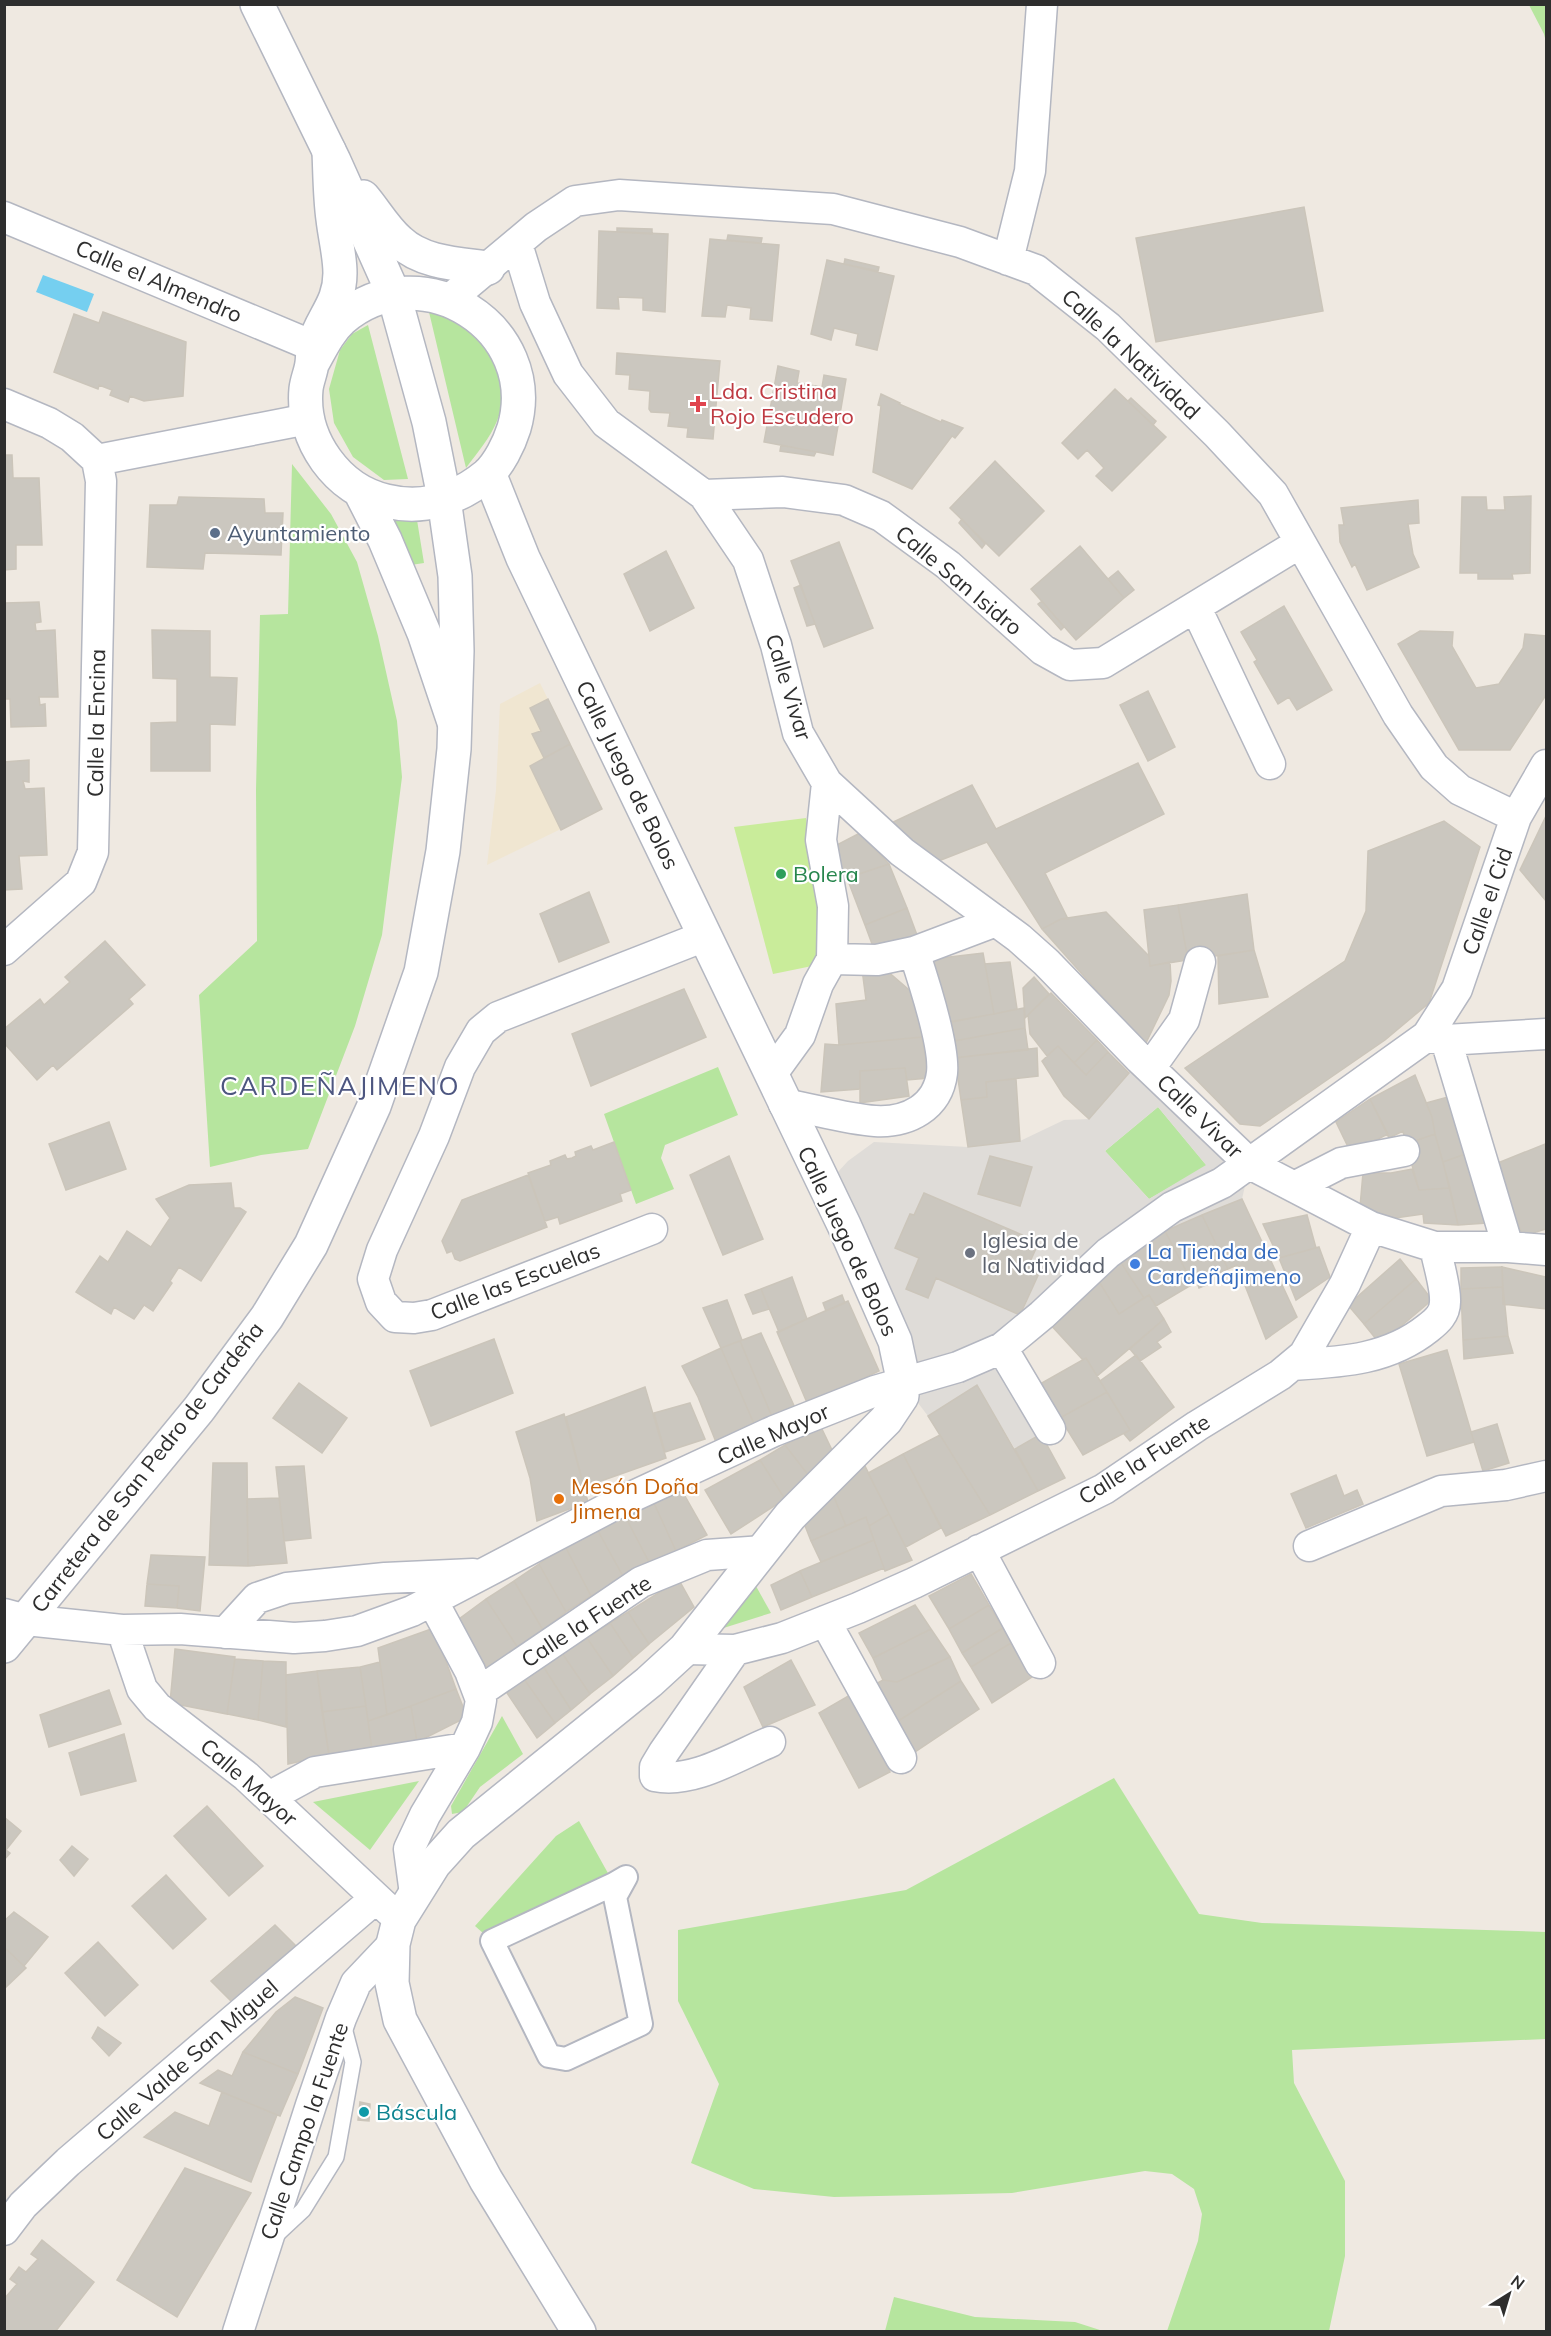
<svg xmlns="http://www.w3.org/2000/svg" width="1551" height="2336" viewBox="0 0 1551 2336" font-family="Mulish,sans-serif">
<rect width="100%" height="100%" fill="#efe9e1"/>
<!-- education -->
<path fill="#f0e6d1" d="M540,683L602,809L487,865L496,790L500,704Z"/>
<!-- green -->
<path fill="#b6e59e" d="M1529,5H1546V42L1544,34Z
M429,312C435,313 442,313 447,315C483,332 514,382 497,421C490,438 477,453 466,468Z
M368,325L408,479L384,480L353,457L334,423L329,389L340,350L352,334Z
M292,464L331,514L357,562L378,636L397,721L402,777L382,935L355,1026L308,1149L261,1155L210,1167L199,995L257,941L256,790L260,615L288,614Z
M394,520H417L424,563L411,565Z
M718,1067L738,1115L665,1145L661,1158L674,1189L636,1204L604,1114Z
M1158,1107L1207,1166L1149,1199L1105,1151Z
M752,1579L771,1613L714,1631Z
M502,1716L523,1754L480,1787L463,1812L452,1814L451,1806Z
M1114,1778L1199,1914L1262,1923L1546,1932V2039L1292,2050L1294,2083L1345,2181V2256L1329,2331H1167L1198,2241L1202,2214L1194,2189L1172,2174L1145,2171L1012,2193L834,2197L754,2189L691,2163L719,2084L678,2001V1930L906,1890Z
M419,1781L370,1850L313,1802Z
M579,1821L614,1884L492,1941L475,1926L556,1836Z
M894,2297L975,2317L1075,2322L1103,2331H885Z"/>
<!-- pitch -->
<path fill="#c9ec9a" d="M806,818L822,922L817,965L773,974L734,827Z"/>
<!-- plaza -->
<path fill="#dfdcd8" fill-rule="evenodd" d="M1140,1059L1250,1164L1242,1199L1165,1231L1018,1351L1041,1434L1015,1449L977,1386L928,1416L902,1382L825,1186L848,1161L874,1142L968,1147L1020,1141L1064,1120L1089,1119ZM1158,1107L1206,1165L1149,1199L1105,1151ZM990,1156L1032,1167L1020,1206L978,1194ZM924,1193L1039,1242L1029,1264L1040,1271L1021,1315L936,1278L928,1298L919,1258L895,1248L910,1214L914,1215Z"/>
<!-- water -->
<path fill="#75cff0" d="M43,275L94,294L87,312L36,292Z"/>
<!-- building -->
<path fill="#cbc7bf" stroke="#cbc5ba" stroke-width="1.5" d="M1304,207L1323,311L1156,342L1136,238Z
M617,228L652,229V234L617,232Z
M599,231L668,234L665,312L643,310V298L618,297L619,309L597,308Z
M728,235L762,238L761,243L727,240Z
M710,239L779,245L772,321L750,319L751,308L727,305L725,317L702,316Z
M845,259L879,267L878,271L844,264Z
M827,260L894,276L877,350L856,345L858,334L834,328L831,340L811,334Z
M103,312L186,342L183,396L144,401L130,396L128,402L110,395L112,390L99,385L98,389L54,372L74,314L99,323Z
M617,353L720,361L713,439L687,437L688,428L668,426L670,413L651,412L649,409L650,391L629,389L630,375L616,374Z
M778,366L799,371L797,383L822,387L824,375L846,379L833,455L764,442Z
M1115,389L1166,437L1112,491L1096,476L1104,468L1087,450L1078,459L1062,443Z
M881,394L900,403L899,404L941,422L942,420L963,428L955,438L952,436L912,489L873,472L881,406L878,405Z
M1131,398L1156,421L1153,425L1128,401Z
M781,445L816,452L814,456L780,451Z
M4,455H12L13,478H39L42,545H16V569L4,570Z
M995,461L1044,511L999,556L950,508Z
M1531,496L1530,573L1512,574L1513,579H1478V573H1460L1462,497H1486L1487,510H1505L1504,497Z
M179,497L264,499L265,513H283L281,555L205,553L203,569L147,567L150,505H177Z
M1418,500L1419,523L1408,524L1413,554L1419,567L1367,590L1355,564L1352,567L1340,542L1339,525H1344L1341,508Z
M962,519L985,544L982,548L959,523Z
M839,542L873,628L824,647L791,561Z
M1080,546L1124,598L1076,640L1031,589Z
M666,551L694,608L650,631L624,574Z
M1118,571L1134,590L1124,598L1108,579Z
M801,585L815,624L807,626L794,588Z
M1042,601L1064,627L1061,630L1038,604Z
M39,602L41,622L35,623L36,631L55,630L58,697H39L40,705L45,704L46,726L11,727L10,699H4L5,603Z
M1284,606L1332,690L1297,710L1289,697L1278,704L1254,662L1257,660L1241,632Z
M152,630L210,631V677L237,678L235,725L210,724V771H151V723L177,722V679L153,678Z
M1420,631L1453,632L1452,646L1476,688L1499,684L1523,648L1525,634L1546,636V695L1510,750H1459L1398,644Z
M1148,691L1175,747L1148,761L1120,705Z
M548,699L570,744L544,758L532,734L541,731L530,708Z
M570,744L602,809L561,830L530,766Z
M29,760V782L23,781L25,789L44,788L47,855L19,856L22,889L4,890V762Z
M1138,763L1164,814L1045,873L1068,919H1061L1042,929L987,842L928,865L889,824L972,785L996,829Z
M1546,816V901L1520,870Z
M1444,821L1480,847L1429,1003L1385,1040L1260,1126L1240,1124L1185,1068L1345,961L1366,911L1368,851Z
M860,833L889,864L847,878L831,848Z
M889,864L907,908L865,925L847,878Z
M589,892L609,942L559,962L540,914Z
M1247,894L1254,950L1188,960L1178,905Z
M1178,905L1188,960L1150,966L1144,910Z
M907,908L917,935L875,952L865,925Z
M1106,912L1149,956L1150,966L1170,962L1171,981L1169,995L1145,1045L1042,929L1061,919Z
M105,941L145,985L129,999L133,1004L57,1070L53,1065L37,1080L4,1043V1029L40,999L44,1005L70,982L65,977Z
M1254,950L1268,997L1219,1004L1218,956Z
M983,953L994,1014L942,1023L933,959Z
M1010,962L1017,1009L994,1014L985,964Z
M862,969L886,970L916,996L922,1037L839,1045L836,1004L866,1000Z
M1034,977L1049,994L1025,1018L1023,988Z
M684,989L706,1037L591,1086L572,1034Z
M1051,993L1097,1040L1074,1063L1058,1046L1047,1056L1030,1034L1028,1015Z
M1024,1008L1025,1028L954,1041L952,1022Z
M1025,1028L1028,1050L955,1058L954,1041Z
M922,1037L929,1078L907,1080L905,1068L860,1071V1089L821,1092L825,1044L839,1045Z
M1097,1040L1108,1052L1086,1075L1074,1063Z
M1058,1046L1086,1075L1108,1052L1129,1073L1089,1119L1064,1096L1042,1061Z
M1037,1048L1038,1076L986,1082L987,1097L961,1100L955,1058Z
M905,1068L909,1096L860,1103V1071Z
M1415,1075L1432,1117L1435,1134L1406,1144L1403,1131L1389,1138L1370,1099Z
M1016,1079L1020,1141L968,1147L961,1100L987,1097L986,1082Z
M1452,1096L1471,1152L1443,1162L1435,1134L1432,1117L1426,1103Z
M1370,1099L1388,1134L1351,1153L1336,1122Z
M109,1122L126,1169L66,1190L49,1144Z
M1435,1134L1450,1188L1419,1190L1406,1144Z
M614,1142L631,1190L620,1194L622,1201L560,1224L558,1217L545,1221L528,1173L551,1165L550,1161L565,1155L567,1159L572,1158L576,1156L575,1152L591,1146L593,1150Z
M1545,1144L1546,1229L1523,1236L1493,1165Z
M1471,1152L1487,1223L1458,1225L1443,1162Z
M729,1156L763,1239L723,1255L690,1175Z
M990,1156L1032,1167L1020,1206L978,1194Z
M1412,1169L1419,1190L1450,1188L1458,1225L1424,1223L1423,1214L1395,1218L1360,1207L1363,1173H1391Z
M528,1175L547,1227L460,1261L455,1259L452,1251L447,1253L442,1241L462,1200Z
M231,1183L234,1208H240L246,1212L201,1281L179,1267L170,1281L172,1283L153,1311L144,1305L134,1319L114,1307L111,1314L76,1292L100,1256L108,1262L127,1231L151,1247L170,1218L156,1199L189,1185Z
M924,1193L1039,1242L1029,1264L1040,1271L1020,1315L936,1278L928,1298L906,1289L919,1258L895,1248L910,1214L914,1215Z
M1242,1199L1297,1317L1266,1339L1237,1265L1228,1269L1202,1215Z
M1202,1215L1228,1269L1208,1278L1211,1283L1199,1288L1197,1282L1193,1284L1165,1231Z
M1307,1215L1316,1248L1279,1258L1263,1224Z
M1165,1231L1193,1284L1156,1306L1149,1295L1144,1298L1120,1261Z
M1319,1247L1330,1277L1296,1300L1279,1258Z
M1400,1259L1416,1279L1364,1324L1348,1305Z
M1120,1261L1144,1298L1119,1314L1098,1280Z
M1502,1267L1503,1287L1461,1289V1268Z
M1502,1267L1546,1277V1309L1503,1304Z
M792,1277L807,1319L779,1332L761,1289Z
M1416,1279L1432,1300L1380,1344L1364,1324Z
M1098,1280L1119,1314L1149,1295L1164,1319L1097,1376L1086,1358L1083,1360L1049,1323Z
M1503,1287L1508,1336L1463,1340L1461,1289Z
M761,1289L769,1309L753,1314L745,1295Z
M842,1295L845,1303L826,1311L823,1303Z
M727,1300L742,1340L721,1348L703,1308Z
M848,1301L879,1371L808,1405L777,1332Z
M1164,1319L1171,1332L1157,1342L1161,1347L1140,1361L1130,1349Z
M761,1333L796,1410L773,1419L740,1341Z
M1508,1336L1513,1353L1464,1359L1463,1340Z
M494,1339L513,1393L431,1426L410,1371Z
M740,1341L773,1419L755,1426L721,1348Z
M721,1348L755,1426L716,1442L698,1397L682,1366Z
M1447,1350L1474,1442L1427,1456L1399,1364Z
M1136,1355L1174,1407L1130,1441L1124,1434L1130,1430L1100,1381Z
M1086,1358L1107,1392L1060,1418L1040,1384Z
M299,1383L347,1418L322,1453L273,1418Z
M977,1385L1038,1491L990,1515L928,1416Z
M645,1387L666,1458L584,1487L566,1417Z
M1107,1392L1130,1430L1083,1455L1060,1418Z
M690,1403L705,1439L665,1452L654,1413Z
M564,1414L588,1502L537,1521L530,1478L516,1432Z
M1497,1424L1509,1463L1483,1471L1471,1432Z
M820,1425L833,1452L809,1476L785,1445Z
M1041,1434L1065,1478L1038,1491L1015,1449Z
M940,1435L990,1515L946,1536L903,1454Z
M785,1445L809,1476L785,1499L760,1460Z
M903,1454L941,1528L906,1547L868,1473Z
M760,1460L785,1499L731,1534L705,1490Z
M863,1462L889,1514L869,1526L866,1517L846,1526L831,1490Z
M213,1463H247L248,1566L209,1565Z
M304,1466L311,1538L284,1541L276,1467Z
M1336,1475L1344,1496L1357,1490L1363,1504L1306,1528L1291,1494Z
M681,1489L707,1535L676,1551L653,1501Z
M831,1490L846,1526L811,1541L802,1518Z
M279,1498L287,1563L248,1566L247,1499Z
M653,1501L676,1551L650,1564L624,1514Z
M624,1514L650,1564L624,1578L598,1531Z
M889,1514L912,1560L885,1571L869,1526Z
M866,1517L874,1540L821,1562L811,1541Z
M598,1531L624,1578L591,1596L565,1546Z
M874,1540L884,1568L812,1597L800,1571Z
M565,1546L591,1596L566,1612L539,1564Z
M151,1555L205,1557L200,1611L177,1608L179,1586L147,1584Z
M539,1564L566,1612L543,1630L514,1581Z
M800,1571L812,1597L781,1610L771,1585Z
M971,1574L989,1605L949,1629L929,1596Z
M679,1580L694,1607L649,1644L628,1612Z
M514,1581L543,1630L518,1648L486,1599Z
M147,1584L179,1586L177,1608L145,1606Z
M486,1599L518,1648L487,1668L455,1622Z
M915,1605L931,1629L873,1658L859,1633Z
M989,1605L1003,1628L962,1653L949,1629Z
M628,1612L649,1644L633,1658L610,1623Z
M610,1623L633,1658L613,1676L587,1638Z
M434,1628L456,1689L387,1715L378,1648Z
M1003,1628L1011,1643L971,1667L962,1653Z
M931,1629L950,1657L897,1682L883,1680L873,1658Z
M587,1638L613,1676L590,1694L562,1653Z
M1011,1643L1032,1677L992,1703L971,1667Z
M175,1649L235,1657L227,1714L170,1703Z
M562,1653L590,1694L571,1710L543,1666Z
M950,1657L961,1681L895,1723L870,1687L883,1680L897,1682Z
M235,1659L263,1661L258,1720L227,1714Z
M791,1660L815,1705L763,1727L744,1687Z
M263,1661L286,1662V1727L258,1720Z
M380,1662L387,1715L368,1721L360,1667Z
M543,1666L571,1710L555,1723L524,1679Z
M360,1667L366,1706L322,1712L317,1671Z
M317,1671L329,1755L288,1764L286,1675Z
M524,1679L555,1723L537,1738L505,1690Z
M961,1681L979,1709L915,1752L895,1723Z
M456,1689L467,1717L417,1742L411,1706Z
M109,1690L121,1724L49,1747L40,1715Z
M850,1695L890,1772L859,1788L819,1713Z
M366,1706L372,1750L329,1755L322,1712Z
M411,1706L417,1742L372,1750L368,1721Z
M124,1734L136,1781L81,1795L69,1753Z
M207,1806L263,1866L229,1896L174,1836Z
M4,1817L21,1831L6,1850L10,1853L4,1860Z
M72,1846L88,1859L74,1876L60,1860Z
M166,1875L206,1919L173,1949L132,1906Z
M14,1912L48,1937L24,1966L4,1947V1921Z
M275,1925L300,1950L235,2005L211,1981Z
M98,1942L138,1985L105,2016L65,1973Z
M4,1947L26,1968L6,1987L4,1986Z
M295,1997L323,2008L298,2074L243,2052L276,2012Z
M98,2027L121,2043L109,2056L92,2038Z
M243,2052L298,2074L280,2116L200,2083L218,2070L232,2076Z
M222,2092L277,2115L251,2182L144,2137L175,2112L209,2126Z
M360,2102L370,2104L369,2121L358,2120Z
M185,2168L251,2193L177,2317L117,2280Z
M42,2240L94,2282L55,2332H4V2299L17,2284L10,2279L19,2267L26,2272L38,2259L31,2254Z"/>
<g fill="none" stroke-linecap="round" stroke-linejoin="round">
<!-- service casing -->
<g stroke="#b4b7c1" stroke-width="18">
<path id="service" d="M274,2237L303,2210L336,2157L353,2062L343,2024"/>
</g>
<!-- pedestrian casing -->
<g stroke="#b4b7c1" stroke-width="26">
<path id="pedestrian" d="M626,1877L615,1897L641,2024L566,2059L549,2056L492,1941L614,1884Z"/>
</g>
<!-- minor casing -->
<g stroke="#b4b7c1" stroke-width="33">
<path id="minor" d="M4,217L313,346
M517,244L535,303L568,374L606,423L704,495L748,560L776,645L798,733L827,783L902,852L1019,938L1046,962L1140,1059L1250,1164L1371,1227L1435,1247H1508L1546,1250
M1008,260L1030,171L1042,4
M450,299L536,227L575,201L619,195L833,209L960,242L1036,270L1108,327L1217,434L1273,494L1398,715L1434,767L1460,790L1516,817
M4,404L49,423L72,437L97,460L101,481L93,852L81,882L4,950
M97,460L308,419
M704,495L783,492L844,500L881,516L948,565L1043,650L1070,665L1103,663L1300,543
M1196,608L1270,764
M832,959L877,960L914,952L996,921
M1427,1036L1446,1040L1546,1034
M1446,1040L1508,1247
M1150,1068L1184,1020L1200,962
M771,1075L800,1035L818,984L832,959L833,906L821,840L827,783
M784,1104C813,1109 846,1119 875,1121C908,1123 938,1107 942,1073C945,1046 923,979 914,952
M1294,1187L1341,1163L1404,1151
M652,1229L432,1315L414,1318L395,1317L381,1302L373,1279L382,1250L434,1136L460,1067L481,1031L498,1017L705,936
M1002,1348L1050,1429
M1292,1365C1342,1362 1388,1360 1428,1328C1437,1321 1445,1314 1445,1302C1446,1287 1438,1263 1435,1247
M1309,1546L1441,1491L1506,1485L1546,1476
M979,1550L1040,1663
M4,1614L26,1620L122,1630L180,1629L294,1638L325,1636L357,1631L412,1611L614,1505L774,1431L875,1391L958,1367L1002,1348L1042,1315L1108,1253L1172,1207L1222,1183L1427,1036L1457,989L1516,817L1546,765
M825,1621L901,1758
M122,1630L142,1689L157,1707L246,1776L390,1911
M225,1633L257,1598L287,1588L385,1578L473,1574
M685,1649L735,1650L782,1638L858,1608L914,1583L1104,1489L1197,1426L1280,1375L1304,1355L1345,1284L1371,1227
M735,1650L664,1752L655,1767V1776C693,1784 736,1756 770,1742
M479,1692L641,1582L707,1555L763,1551
M269,1797L315,1772L465,1748
M415,1894L409,1849L425,1815L465,1748L477,1722L481,1700L470,1671L432,1600
M4,2230L23,2205L68,2162L376,1898
M238,2332L311,2105L341,2018L356,1983L393,1944"/>
</g>
<!-- tertiary casing -->
<g stroke="#b4b7c1" stroke-width="36">
<path id="tertiary" d="M312,364C321,348 328,332 342,319C421,251 543,328 514,428C509,444 499,464 487,475C458,499 423,510 386,501C338,490 301,440 306,389C307,380 311,372 312,363C313,357 312,351 314,345C321,318 340,305 340,273C340,256 335,237 333,219C330,197 330,174 329,151
M489,473L523,558L844,1225L895,1341L902,1374V1396L886,1420L790,1516L685,1649L649,1682L461,1834L434,1864L399,1920L393,1944L392,1983L400,2020L486,2180L579,2332
M361,493L385,540L424,633L454,722"/>
</g>
<!-- secondary casing -->
<g stroke="#b4b7c1" stroke-width="36">
<path id="secondary" d="M363,197C375,211 385,229 399,241C422,263 458,264 488,268
M4,1646L199,1409L267,1317L311,1245L374,1106L421,972L443,851L454,749L457,651L455,576L443,492L429,422L394,295L334,161L257,4"/>
</g>
<!-- service -->
<use href="#service" stroke="#fff" stroke-width="15"/>
<!-- pedestrian -->
<use href="#pedestrian" stroke="#fff" stroke-width="22"/>
<!-- minor -->
<use href="#minor" stroke="#fff" stroke-width="30"/>
<!-- tertiary -->
<use href="#tertiary" stroke="#fff" stroke-width="33"/>
<!-- secondary -->
<use href="#secondary" stroke="#fff" stroke-width="33"/>
</g>
<!-- markers -->
<path fill="#e0444e" stroke="#fff" stroke-width="2" d="M695 395h6v6h6v6h-6v6h-6v-6h-6v-6h6z"/>
<circle fill="#5c6f8a" stroke="#fff" stroke-width="2" cx="215" cy="533" r="6"/>
<circle fill="#2e9e5b" stroke="#fff" stroke-width="2" cx="781" cy="874" r="6"/>
<circle fill="#6b7280" stroke="#fff" stroke-width="2" cx="970" cy="1253" r="6"/>
<circle fill="#3f7fe0" stroke="#fff" stroke-width="2" cx="1135" cy="1264" r="6"/>
<circle fill="#e8710a" stroke="#fff" stroke-width="2" cx="559" cy="1499" r="6"/>
<circle fill="#0f9aa8" stroke="#fff" stroke-width="2" cx="364" cy="2112" r="6"/>
<g text-anchor="middle" dominant-baseline="central" stroke-width="4.5" stroke-linejoin="round" paint-order="stroke">
<!-- street labels -->
<g font-size="22" fill="#2e2e2e" stroke="#fff">
<text transform="translate(159 281) rotate(23)">Calle el Almendro</text>
<text transform="translate(1131 354) rotate(43)">Calle la Natividad</text>
<text transform="translate(959 580) rotate(40)">Calle San Isidro</text>
<text transform="translate(789 687) rotate(73)">Calle Vivar</text>
<text transform="translate(96 723) rotate(-89)">Calle la Encina</text>
<text transform="translate(628 775) rotate(64)">Calle Juego de Bolos</text>
<text transform="translate(1487 901) rotate(-71)">Calle el Cid</text>
<text transform="translate(1200 1116) rotate(44)">Calle Vivar</text>
<text transform="translate(848 1241) rotate(65)">Calle Juego de Bolos</text>
<text transform="translate(515 1281) rotate(-21)">Calle las Escuelas</text>
<text transform="translate(773 1434) rotate(-24)">Calle Mayor</text>
<text transform="translate(1144 1459) rotate(-32)">Calle la Fuente</text>
<text transform="translate(147 1467) rotate(-52)">Carretera de San Pedro de Cardeña</text>
<text transform="translate(586 1621) rotate(-33)">Calle la Fuente</text>
<text transform="translate(249 1782) rotate(41)">Calle Mayor</text>
<text transform="translate(187 2060) rotate(-41)">Calle Valde San Miguel</text>
<text transform="translate(304 2131) rotate(-71)">Calle Campo la Fuente</text>
</g>
<!-- health labels -->
<g font-size="22" fill="#be3a42" stroke="#fff" text-anchor="start">
<text x="710" y="391">Lda. Cristina<tspan x="710" dy="25">Rojo Escudero</tspan></text>
</g>
<!-- service labels -->
<g font-size="22" fill="#4e5e75" stroke="#fff" text-anchor="start">
<text x="227" y="533">Ayuntamiento</text>
</g>
<!-- leisure labels -->
<g font-size="22" fill="#27864d" stroke="#fff" text-anchor="start">
<text x="793" y="874">Bolera</text>
</g>
<!-- worship labels -->
<g font-size="22" fill="#5b616d" stroke="#fff" text-anchor="start">
<text x="982" y="1240">Iglesia de<tspan x="982" dy="25">la Natividad</tspan></text>
</g>
<!-- shop labels -->
<g font-size="22" fill="#366cbe" stroke="#fff" text-anchor="start">
<text x="1147" y="1251">La Tienda de<tspan x="1147" dy="25">Cardeñajimeno</tspan></text>
</g>
<!-- food labels -->
<g font-size="22" fill="#c56008" stroke="#fff" text-anchor="start">
<text x="571" y="1486">Mesón Doña<tspan x="571" dy="25">Jimena</tspan></text>
</g>
<!-- culture labels -->
<g font-size="22" fill="#0d838f" stroke="#fff" text-anchor="start">
<text x="376" y="2112">Báscula</text>
</g>
<!-- quarter labels -->
<g font-size="26" letter-spacing="1.5" fill="#4d5680" stroke="#fff">
<text x="340" y="1085">CARDEÑAJIMENO</text>
</g>
</g>
<!-- border -->
<rect width="1551" height="2336" fill="none" stroke="#2e2e2e" stroke-width="12"/>
<!-- north arrow -->
<g transform="translate(1509 2294) rotate(37)" stroke="#ffffff" stroke-width="4.5" paint-order="stroke">
<path d="M0-4.5L10 22L0 15L-10 22Z" fill="#2e2e2e"/>
<text y="-9" font-size="16" font-weight="bold" text-anchor="middle" fill="#2e2e2e">N</text>
</g>
</svg>
